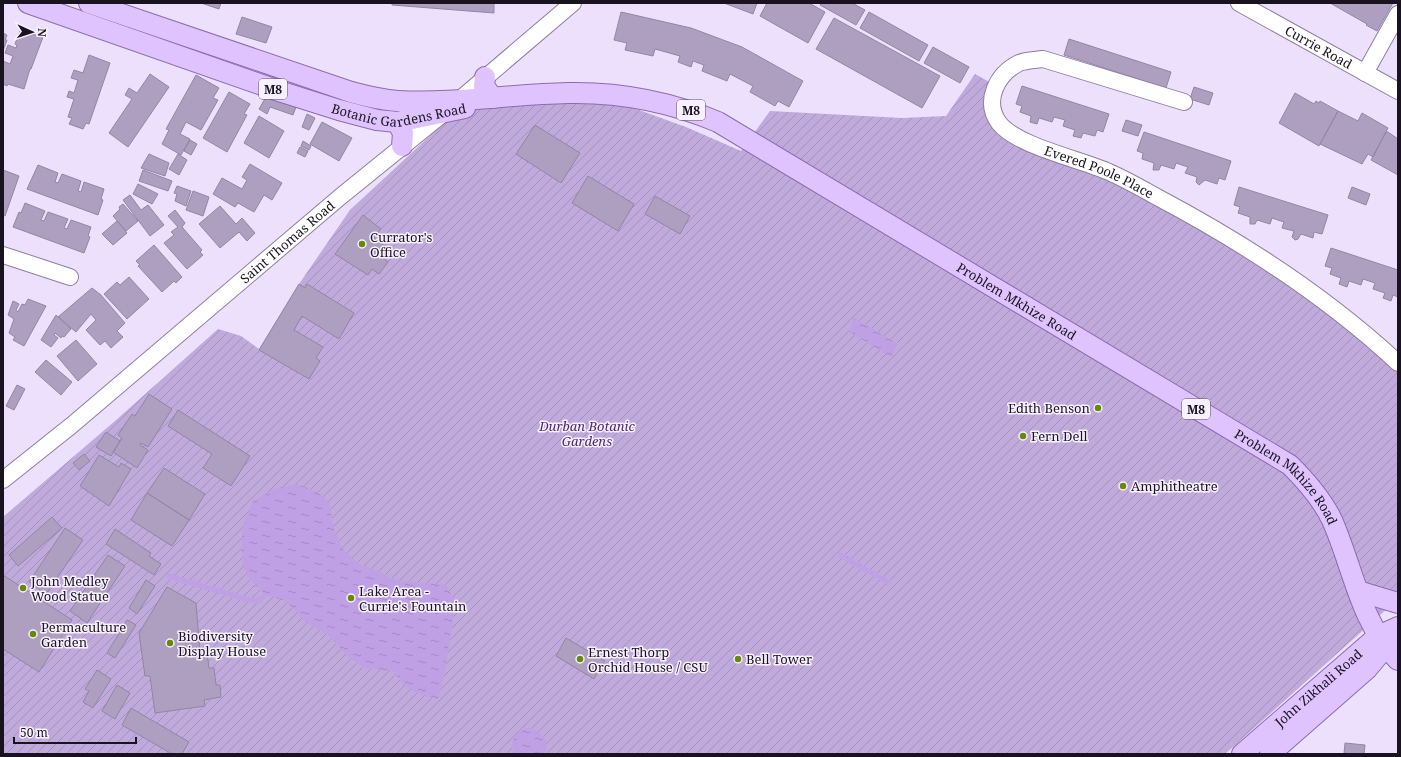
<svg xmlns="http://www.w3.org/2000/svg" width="1401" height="757" viewBox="0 0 1401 757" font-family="'Noto Serif',serif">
<defs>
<pattern id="garden-furrows" width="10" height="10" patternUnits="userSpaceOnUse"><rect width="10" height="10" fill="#c0aadb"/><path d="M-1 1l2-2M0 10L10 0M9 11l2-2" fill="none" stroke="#a491bc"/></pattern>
<pattern id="water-ripples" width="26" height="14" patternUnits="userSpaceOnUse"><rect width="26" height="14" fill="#c0a0e5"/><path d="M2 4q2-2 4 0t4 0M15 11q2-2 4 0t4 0" fill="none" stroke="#a489c4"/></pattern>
</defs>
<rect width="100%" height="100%" fill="#ece0fc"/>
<!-- garden -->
<path fill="url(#garden-furrows)" d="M975,74L993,84L994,120L1104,174L1266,263L1398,367V599L1225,754H3V517L115,421L218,329L241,336L259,349L299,284L350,210L462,106L614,101L686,127L741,151L770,111L902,118L946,116Z"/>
<!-- water -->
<path fill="url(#water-ripples)" d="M855,318L898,344L891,357L848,331Z
M298,484L317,492L329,502L335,533L344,551L361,565L378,571L396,580L446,585L456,603C450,635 447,668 438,699C415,694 407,690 393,671L367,669L348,657L328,635L305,622L286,601L265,595L250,580L244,568L241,547L243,525L253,501L273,489Z
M840,552L891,581L888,585L838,557Z
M527,728C541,729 551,740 545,754H514C509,741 515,732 527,728Z"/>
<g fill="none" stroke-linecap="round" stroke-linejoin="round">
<!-- stream -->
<path stroke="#c0a0e5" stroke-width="5" d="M168,576L249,600L258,601L265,595"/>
</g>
<!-- building -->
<path fill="#ae9fc1" stroke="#9385a5" d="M201,3H221L219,9Z
M392,3H494V13L392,5Z
M724,3H757L753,14Z
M767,3H809L825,12L808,43L760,16Z
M821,3H852L865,10L856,25L820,5Z
M1330,3H1393L1377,31L1366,25L1367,24Z
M621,12L691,28L742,47L803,81L789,107L778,101L775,106L750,92L753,86L730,74L727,81L702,71L704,65L693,61L691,67L678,62L680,56L655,49L653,56L625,50L627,43L614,40Z
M869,12L928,45L919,61L860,28Z
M242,17L272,27L266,43L236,34Z
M834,18L940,76L922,108L816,49Z
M20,31L43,37L31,69H30L24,89L8,84L7,86L3,84V61L10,64L13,56L5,53L8,45L16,48L17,45L15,44Z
M3,33L7,35L5,40H7L3,51Z
M1069,39L1171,72L1166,88L1064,55Z
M933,47L969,67L960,83L924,63Z
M89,55L110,63L89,124L86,123L83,129L69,124L72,118L68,117L74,99L67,97L69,91L74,93L78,80L71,78L74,70L83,73Z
M150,74L169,87L128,147L109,133L132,99L125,95L129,88L137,93Z
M196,75L219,88L213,98L218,100L201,130L186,122L180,134L190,139L181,155L162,144L169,130L166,129Z
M1022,86L1109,114L1103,132L1097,130L1095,136L1083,133L1081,138L1073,136L1075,130L1063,126L1065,120L1054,117L1052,122L1039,118L1037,124L1030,122L1031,116L1020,112L1022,106L1016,104Z
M1194,87L1213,93L1209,105L1190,99Z
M229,92L250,104L244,114L247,115L227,152L203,138Z
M1295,93L1314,104L1316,101L1319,103L1320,101L1338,111L1319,146L1279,123Z
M266,97L296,107L293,115L270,107L267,114L259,109Z
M1338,111L1358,121L1362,113L1388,128L1373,157L1368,154L1362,164L1320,144Z
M307,114L315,118L309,130L302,127Z
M259,116L284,131L269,158L244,143Z
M1126,120L1142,125L1138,136L1122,131Z
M322,122L352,138L339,161L310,144Z
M535,125L580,153L561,183L516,154Z
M1144,132L1231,161L1225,180L1219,178L1217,184L1205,180L1199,185L1196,182L1197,177L1185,173L1188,167L1176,163L1174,169L1161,165L1159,170H1153L1154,163L1142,159L1143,153L1137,151Z
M1386,132H1388L1398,139V175L1371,160Z
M190,140L197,144L191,155L184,151Z
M303,141L311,146L309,150L301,146Z
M300,147L308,151L305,157L297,153Z
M149,154L169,163L165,176L141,168Z
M178,154L187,160L179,175L169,169Z
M250,164L282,183L272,200L264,195L254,212L238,203L235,207L213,194L222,178L242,189L247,180L242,177Z
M38,165L58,173L55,182L58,183L62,174L81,181L78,191L81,192L84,182L104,189L101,199L103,200L98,215L27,189Z
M3,170L19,176L5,216L3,215Z
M143,170L172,181L168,191L139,181Z
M588,176L634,204L618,231L572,203Z
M138,184L158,194L152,204L133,194Z
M177,186L191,191L186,206L175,201L177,194L174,193Z
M1239,187L1328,215L1322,234L1314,232L1313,238L1301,234L1298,239L1295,240L1292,237L1294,231L1282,228L1284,222L1272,218L1270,224L1257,220L1255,224H1250V217L1238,213L1240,207L1234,205Z
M1352,187L1370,194L1366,205L1348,198Z
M193,191L209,197L203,216L186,210Z
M130,195L141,210L148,205L164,225L150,236L123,200Z
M655,196L690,216L680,234L645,214Z
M25,203L45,211L41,220L44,221L48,212L68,219L64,228L67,229L71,220L91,227L88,236L90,237L84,253L13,227L19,212L21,213Z
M123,204L138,221L126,231L113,216L120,209L119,207Z
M220,206L236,224L242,218L255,233L247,241L239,232L220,248L199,224Z
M175,210L185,223L182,227L202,250L200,252L203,255L187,269L164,243L174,235L171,232L178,227L168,216Z
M363,215L381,229L374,238L389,249L382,257L388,262L379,274L372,269L368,275L335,254Z
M117,221L127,233L113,245L102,234Z
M154,245L182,277L176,283L174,281L162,292L138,266L140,265L136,261Z
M1331,248L1398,270V297L1393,295L1391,301L1383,298L1385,293L1373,289L1375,283L1363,279L1361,285L1349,281L1347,287L1339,284L1341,278L1330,274L1332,268L1325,266Z
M129,277L149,299L127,319L104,294L117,282L120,285Z
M299,284L305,288L307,284L354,313L339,339L302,316L294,330L323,347L316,358L320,361L309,379L259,350Z
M92,288L101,295L125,323L117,331L123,337L111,348L105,341L100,345L86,330L96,320L91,314L76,332L58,317Z
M28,299L46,306L24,346L13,340L15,337L9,333L14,319L8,315L13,301L19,304L16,310L18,312L22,304L25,305Z
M56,315L71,329L64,337L62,336L61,338L55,333L54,335L58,338L51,347L41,340Z
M76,340L97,364L78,381L57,356Z
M46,360L72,382L61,395L35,372Z
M17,385L25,389L14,410L6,406Z
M149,394L172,409L148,447L141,443L140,445L148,450L137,468L113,452L122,438L118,435L132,414L135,416Z
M178,410L250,456L231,486L203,468L212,454L168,426Z
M106,432L120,441L111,456L96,447Z
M84,454L90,461L79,470L73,463Z
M99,455L119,467L121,463L131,469L109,506L80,486Z
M164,468L205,494L189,520L147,493Z
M147,493L189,520L172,546L131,520Z
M52,517L62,528L18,566L9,555Z
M65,528L83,540L46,594L29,582Z
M115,529L151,553L149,556L161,564L154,575L106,544Z
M108,555L125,566L87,623L70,611Z
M3,575L72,620L39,672L3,649Z
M146,580L155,586L137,614L129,608Z
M167,587L196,603L200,653L207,652L209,668H214L216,685H220L221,697L204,700L205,706L155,713L150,676H145L139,633Z
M127,620L136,625L115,658L107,653Z
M566,638L605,661L594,679L556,656Z
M97,670L111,679L93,708L83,702L89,691L85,689Z
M117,685L130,693L115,719L102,711Z
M131,708L189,742L182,754H172L122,725Z
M1345,743L1365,745L1364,754H1344Z"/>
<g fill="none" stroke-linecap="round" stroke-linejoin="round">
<!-- minor casing -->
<g stroke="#8e7f9f" stroke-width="18">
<g id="minor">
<path id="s1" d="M1239,3L1398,91"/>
<path d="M1365,73L1398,14"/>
<path id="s2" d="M1184,102L1043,59C1036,60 1026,60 1019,63C997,74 983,101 999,123C1017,146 1080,159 1109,172C1125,179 1141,188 1157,197C1244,243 1326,296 1398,363"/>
<path d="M3,255L70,277"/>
<path id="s3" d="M3,480L72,425L340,197L445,112L573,3"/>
</g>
</g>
<!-- major casing -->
<g stroke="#8c6bb0" stroke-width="22">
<g id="major">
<path id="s4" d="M28,3L282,92L339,110L377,120L397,122L465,108"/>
<path id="s5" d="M89,3L351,92C366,96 382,100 398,101C455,104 511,94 568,93C619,92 671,102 718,122L1290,465C1306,481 1322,499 1332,520C1353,567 1360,623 1398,660"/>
<path d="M485,77L484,86L493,98"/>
<path d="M397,122L403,133L402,146"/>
<path d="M1358,591L1398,603"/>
<path id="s6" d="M1242,754L1378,636L1398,627"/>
<path d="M1270,754L1367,669L1393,638"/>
</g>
</g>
<!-- minor -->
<use href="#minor" stroke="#fff" stroke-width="16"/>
<!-- major -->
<use href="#major" stroke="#dfc3fe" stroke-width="20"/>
</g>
<!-- markers -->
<g fill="#67890a" stroke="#f7f0ff" stroke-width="1.5">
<circle cx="362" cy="244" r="4"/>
<circle cx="1098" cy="408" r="4"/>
<circle cx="1023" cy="436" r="4"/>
<circle cx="1123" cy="486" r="4"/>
<circle cx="23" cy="588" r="4"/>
<circle cx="351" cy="598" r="4"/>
<circle cx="33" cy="634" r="4"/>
<circle cx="170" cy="643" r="4"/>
<circle cx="580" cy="659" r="4"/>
<circle cx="738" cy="659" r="4"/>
</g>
<g text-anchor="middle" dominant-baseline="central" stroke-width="3" stroke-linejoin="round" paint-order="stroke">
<!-- shield labels -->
<g fill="#f7f0ff" stroke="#5c5562" stroke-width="1">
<rect x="259" y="79" width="28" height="20" rx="3"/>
<rect x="677" y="100" width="28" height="20" rx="3"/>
<rect x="1182" y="399" width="28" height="20" rx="3"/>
</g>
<g font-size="12" font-weight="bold" fill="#19131f">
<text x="273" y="89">M8</text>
<text x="691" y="110">M8</text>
<text x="1196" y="409">M8</text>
</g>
<!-- street labels -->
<g font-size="13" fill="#19131f" stroke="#f7f0ff">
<text stroke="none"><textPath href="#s1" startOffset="91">Currie Road</textPath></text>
<text stroke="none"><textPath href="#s4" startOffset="390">Botanic Gardens Road</textPath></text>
<text stroke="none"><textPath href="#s2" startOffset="356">Evered Poole Place</textPath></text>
<text stroke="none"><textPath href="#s3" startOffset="371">Saint Thomas Road</textPath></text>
<text stroke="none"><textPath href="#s5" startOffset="997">Problem Mkhize Road</textPath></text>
<text stroke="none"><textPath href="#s5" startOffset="1321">Problem Mkhize Road</textPath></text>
<text stroke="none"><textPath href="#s6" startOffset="101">John Zikhali Road</textPath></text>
</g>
<!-- poi labels -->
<g font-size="13" fill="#19131f" stroke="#f7f0ff" text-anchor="start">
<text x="370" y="237">Currator's<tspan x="370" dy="15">Office</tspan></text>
<text x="1090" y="408" text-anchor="end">Edith Benson</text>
<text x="1031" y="436">Fern Dell</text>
<text x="1131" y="486">Amphitheatre</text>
<text x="31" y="581">John Medley<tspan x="31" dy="15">Wood Statue</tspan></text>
<text x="359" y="591">Lake Area -<tspan x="359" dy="15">Currie's Fountain</tspan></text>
<text x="41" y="627">Permaculture<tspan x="41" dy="15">Garden</tspan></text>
<text x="178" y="636">Biodiversity<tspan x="178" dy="15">Display House</tspan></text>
<text x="588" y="652">Ernest Thorp<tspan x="588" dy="15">Orchid House / CSU</tspan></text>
<text x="746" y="659">Bell Tower</text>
</g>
<!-- park labels -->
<g font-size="13" font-style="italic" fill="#502575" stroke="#f7f0ff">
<text x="587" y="426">Durban Botanic<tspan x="587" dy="15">Gardens</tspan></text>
</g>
</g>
<!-- border -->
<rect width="1401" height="757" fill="none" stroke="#19131f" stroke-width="8"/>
<!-- north arrow -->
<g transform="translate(32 32) rotate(93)" stroke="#f7f0ff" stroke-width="3" paint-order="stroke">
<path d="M0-3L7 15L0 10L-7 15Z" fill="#19131f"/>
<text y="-6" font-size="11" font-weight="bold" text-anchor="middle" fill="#19131f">N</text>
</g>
<!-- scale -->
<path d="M14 737v6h122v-6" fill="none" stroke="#19131f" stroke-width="2"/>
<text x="20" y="737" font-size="12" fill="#19131f" stroke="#f7f0ff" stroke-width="3" paint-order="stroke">50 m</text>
</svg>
